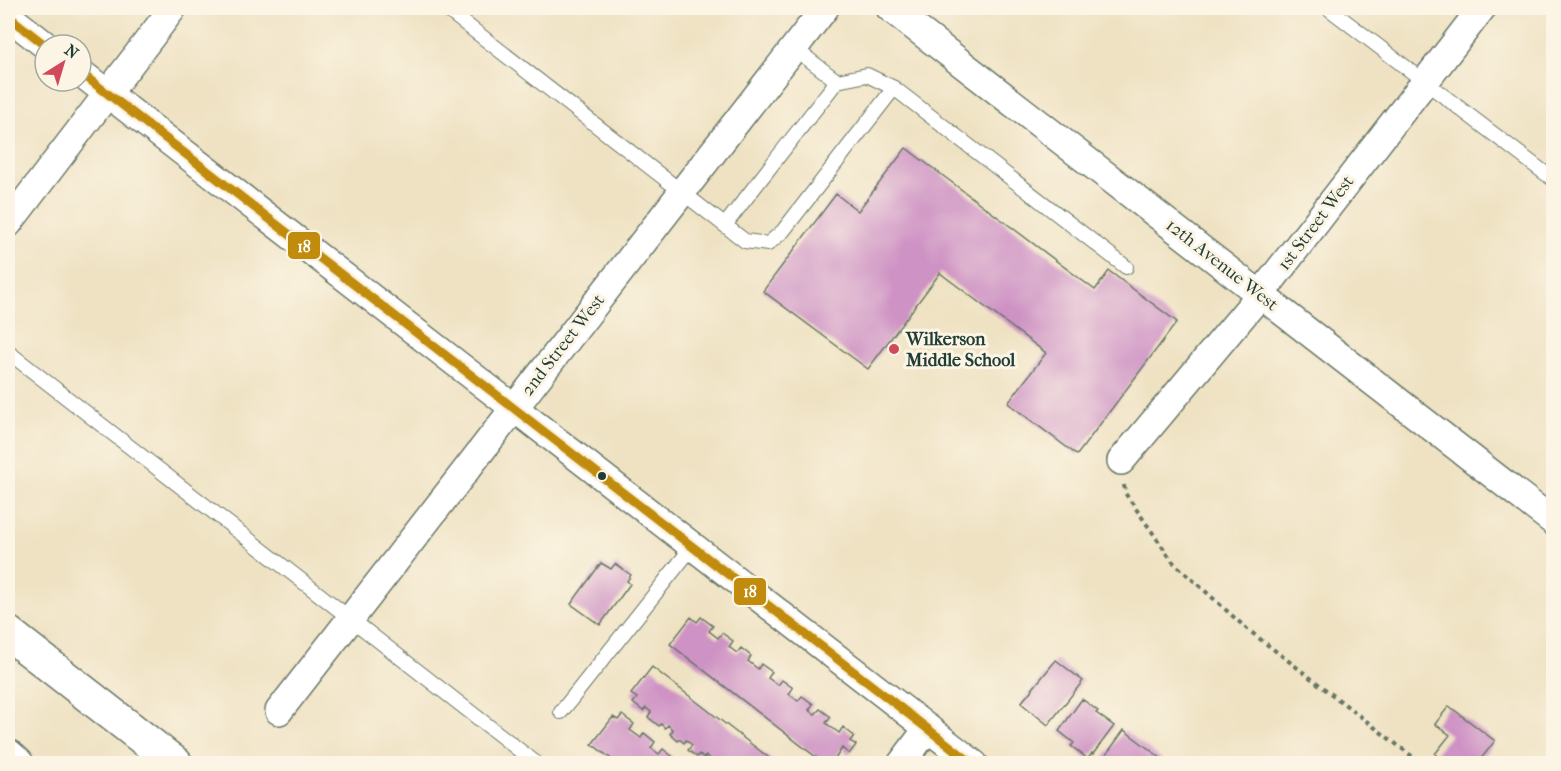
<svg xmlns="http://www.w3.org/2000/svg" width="1561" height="771" viewBox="0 0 1561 771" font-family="'IM FELL French Canon',serif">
<rect width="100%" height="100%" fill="#fcf5e5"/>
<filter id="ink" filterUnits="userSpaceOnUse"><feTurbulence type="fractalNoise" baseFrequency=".0167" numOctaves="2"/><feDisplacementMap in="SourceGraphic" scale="12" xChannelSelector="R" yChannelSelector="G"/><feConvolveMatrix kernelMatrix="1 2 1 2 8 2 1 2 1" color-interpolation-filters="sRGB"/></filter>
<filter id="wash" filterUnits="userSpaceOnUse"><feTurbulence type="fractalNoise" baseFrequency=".008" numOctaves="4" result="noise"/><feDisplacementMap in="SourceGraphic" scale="24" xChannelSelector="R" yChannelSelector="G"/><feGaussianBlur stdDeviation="1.35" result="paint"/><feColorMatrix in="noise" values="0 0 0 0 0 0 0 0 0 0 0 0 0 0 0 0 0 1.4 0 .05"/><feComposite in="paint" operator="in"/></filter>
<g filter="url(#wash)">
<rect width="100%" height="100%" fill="#efe2c3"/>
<g id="blocks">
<!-- building -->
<path fill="#ce92c4" d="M906,148L1095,290L1109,271L1177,322L1077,455L1008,403L1046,353L940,273L868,369L763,291L836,194L858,211Z
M601,563L611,569L615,564L631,575L627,581L630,584L600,625L571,604Z
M691,617L697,622L701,617L713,626L709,631L718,638L722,633L733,641L729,647L737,653L741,648L751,656L748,661L758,669L761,664L772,672L768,678L778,685L782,680L793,688L789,694L798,701L802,696L813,704L809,710L815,714L820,709L831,717L826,723L839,733L843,727L854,736L850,741L856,745L849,754L842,748L832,764H825L670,644Z
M1056,660L1083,681L1048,725L1021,703Z
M652,667L777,764H711L713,761L706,756L704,758L699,754L697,757L688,750L692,745L686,740L684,743L679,739L678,741L670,734L673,730L668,725L665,728L661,724L659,726L648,717L651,712L646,708L643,711L633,703L637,698L631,694Z
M1082,699L1098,711L1096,713L1114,726L1093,754L1092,753L1088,759L1071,746L1074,743L1059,731Z
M1449,706L1495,741L1480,760L1476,757L1471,764H1447L1435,754L1450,735L1435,724Z
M622,715L634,724L630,730L641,738L644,733L655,742L651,748L659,754L663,749L673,757L668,764H618L592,744L613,717L618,720Z
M1124,730L1162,759L1158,764H1109L1103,759Z"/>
</g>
</g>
<g filter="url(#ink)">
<use href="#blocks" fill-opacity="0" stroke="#687766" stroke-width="1.5"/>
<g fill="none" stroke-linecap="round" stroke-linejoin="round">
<!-- service casing -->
<g stroke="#687766" stroke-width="16">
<path id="service" d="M445,8L745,241L768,244L783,231L894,88
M1328,8L1554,180
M794,48L837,81
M725,225L837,81L867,75L894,88L1126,267
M8,352L537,764
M561,712L693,546"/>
</g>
<!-- minor casing -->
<g stroke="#687766" stroke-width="30">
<path id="minor" d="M890,8L1554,522
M8,16L45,45
M81,73L974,764
M8,224L173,8
M1121,461L1260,295L1482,8
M279,711L825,8
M901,764L928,728"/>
</g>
<!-- motorway casing -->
<g stroke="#687766" stroke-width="36">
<path id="motorway" d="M8,633L176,764
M8,756L17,764"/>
</g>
<!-- path -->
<path stroke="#687766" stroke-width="4" stroke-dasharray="4.5 4.5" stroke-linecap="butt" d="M1124,485L1125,493L1173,562L1247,629L1422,764"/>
<!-- service -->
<use href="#service" stroke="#fff" stroke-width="14"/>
<!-- minor -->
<use href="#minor" stroke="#fff" stroke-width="27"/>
<!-- motorway -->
<use href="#motorway" stroke="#fff" stroke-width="33"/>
<!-- bus-1 casing -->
<g stroke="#fcf5e5" stroke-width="14">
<path id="bus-1" d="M8,16L45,45
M81,73L973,764"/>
</g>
<!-- bus-1 -->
<use href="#bus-1" stroke="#c18c0d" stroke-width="9"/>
</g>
</g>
<!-- markers -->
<circle fill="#d1495b" stroke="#fcf5e5" stroke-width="2" cx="894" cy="349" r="6"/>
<circle fill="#1f3d34" stroke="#fcf5e5" stroke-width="2" cx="602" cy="476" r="5"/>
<g text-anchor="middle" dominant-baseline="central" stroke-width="6" stroke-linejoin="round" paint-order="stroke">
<!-- street labels -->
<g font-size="18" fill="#1f3d34" stroke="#fcf5e5">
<text transform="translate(1316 223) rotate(-53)">1st Street West</text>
<text transform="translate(1222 265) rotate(38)">12th Avenue West</text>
<text transform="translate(563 345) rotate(-52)">2nd Street West</text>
</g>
<!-- poi labels -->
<g font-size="18" font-weight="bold" fill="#1f3d34" stroke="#fcf5e5" text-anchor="start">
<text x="906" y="339">Wilkerson<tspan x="906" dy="21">Middle School</tspan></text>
</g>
</g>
<g stroke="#fcf5e5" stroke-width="2">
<rect x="287" y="231" width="34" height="29" rx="6" fill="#c18c0d"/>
<rect x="733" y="577" width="34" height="29" rx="6" fill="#c18c0d"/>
</g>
<g font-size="16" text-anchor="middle" font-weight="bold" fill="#fff">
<text x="304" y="252">18</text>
<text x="750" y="597">18</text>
</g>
<!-- margin -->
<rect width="1561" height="771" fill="none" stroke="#fcf5e5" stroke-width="30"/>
<!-- north arrow -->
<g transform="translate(63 63) rotate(37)"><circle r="28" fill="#fcf5e5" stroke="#a4ab9e" stroke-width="1.5"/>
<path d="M0-4.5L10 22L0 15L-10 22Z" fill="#d1495b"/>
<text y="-9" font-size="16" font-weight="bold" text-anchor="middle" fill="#1f3d34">N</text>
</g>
</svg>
